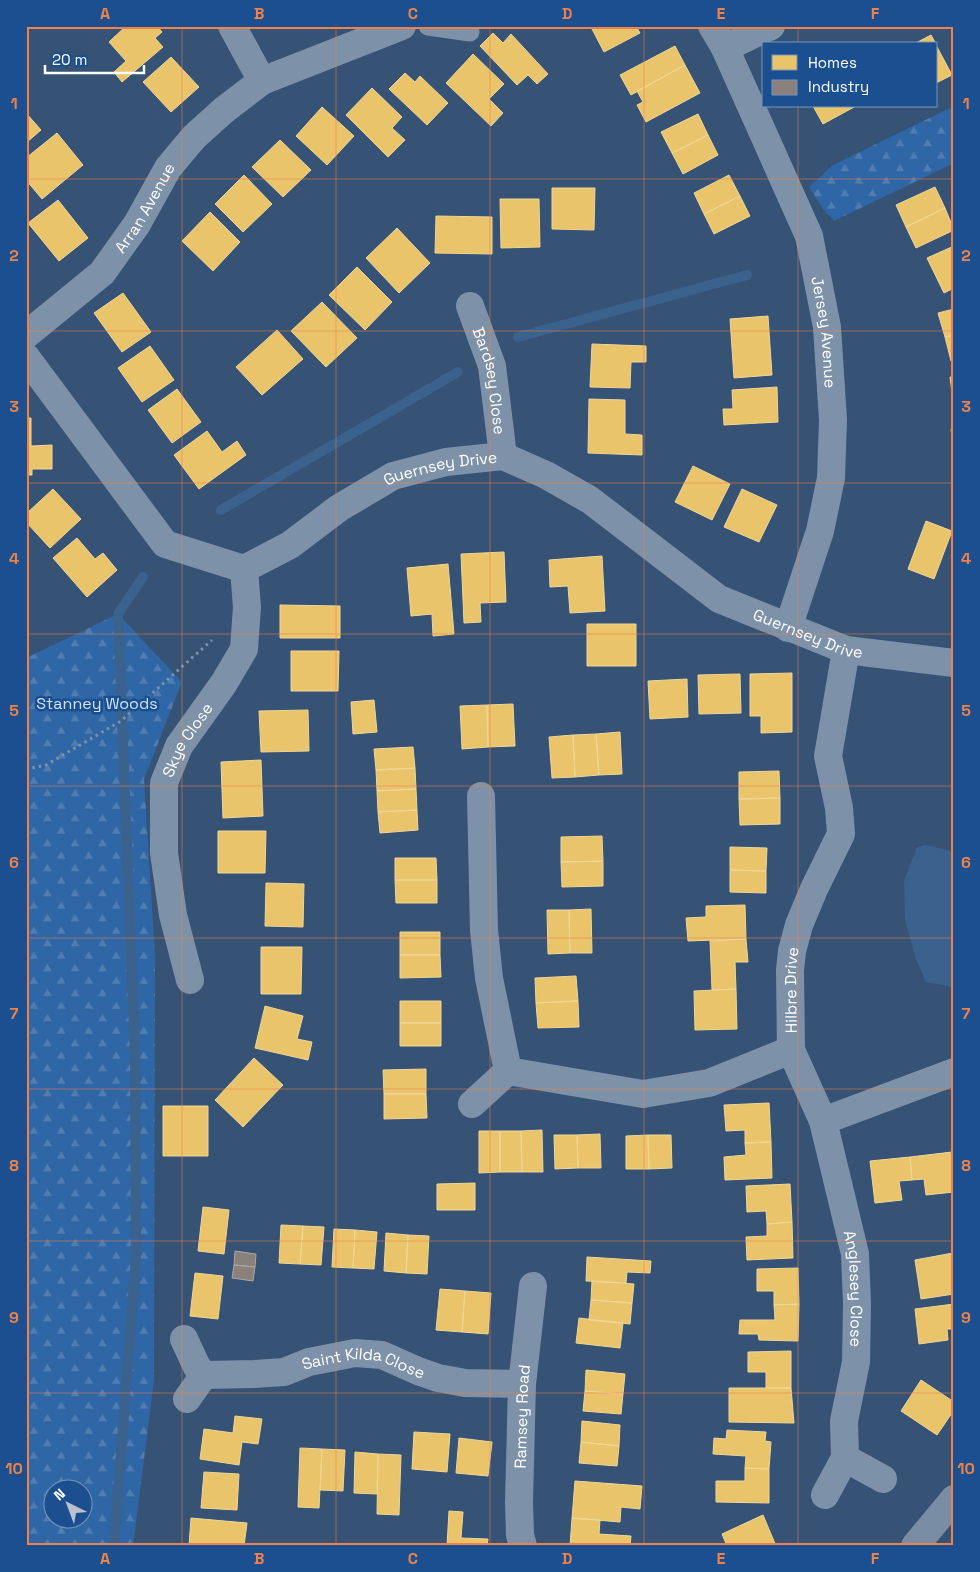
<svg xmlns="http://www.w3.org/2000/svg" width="980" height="1572" viewBox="0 0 980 1572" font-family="'Space Grotesk',sans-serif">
<defs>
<pattern id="forest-firs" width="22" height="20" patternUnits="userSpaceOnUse" patternTransform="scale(1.25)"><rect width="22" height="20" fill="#2f66a5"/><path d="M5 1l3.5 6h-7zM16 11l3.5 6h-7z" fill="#4e7db2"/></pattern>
</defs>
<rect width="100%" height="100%" fill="#365274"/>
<!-- forest -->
<path fill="url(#forest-firs)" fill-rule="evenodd" d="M954,106V163L834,221L823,209L809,187L833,165Z
M118,614L182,682L144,779L155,955L154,1380L133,1546H26V658ZM52,1490H82V1520H52Z"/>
<!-- water -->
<path fill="#3b618d" d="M925,845L947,850L954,854V986L952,987L926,982L916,959L905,920L904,880L917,847Z"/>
<!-- homes -->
<path fill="#e9c46a" stroke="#f0d697" d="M126,26H157L162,32L155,38L163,47L122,82L114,72L126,61L109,42Z
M597,26H636L640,33L604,52L592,29Z
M493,33L503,43L511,34L548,74L537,84L528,75L517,85L480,46Z
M931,35L936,44H914Z
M936,45L952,75L936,83Z
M675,46L685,65L631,95L620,75Z
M473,54L504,84L489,99L503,113L491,126L446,83Z
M171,57L199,87L171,112L143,82Z
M685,65L700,93L646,122L637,105L643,102L637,91Z
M405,73L415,82L420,76L448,103L427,125L389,89Z
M372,88L402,117L392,128L405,140L388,157L346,115Z
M813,106H856L823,124Z
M322,107L354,136L327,165L296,136Z
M26,113L41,130L26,143Z
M698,114L708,135L672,153L661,132Z
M57,133L83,165L42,199L26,180V158Z
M708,135L718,155L683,174L672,153Z
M280,140L311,170L283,197L252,167Z
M244,175L272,204L243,232L215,204Z
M729,175L740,196L704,214L694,193Z
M935,187L945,208L906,227L896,205Z
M552,188H595L594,230L552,229Z
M740,196L750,216L714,234L704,214Z
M500,199H539L540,247L501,248Z
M58,200L88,238L59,261L28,223Z
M945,208L954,230L916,248L906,227Z
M210,212L240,242L213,271L182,241Z
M436,216L492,217V254L435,253Z
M397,228L430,263L399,293L366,258Z
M954,246V288L944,293L927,258Z
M357,267L392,302L365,330L329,295Z
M123,293L151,332L122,352L94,313Z
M322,302L357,338L326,367L291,331Z
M954,309V335L945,337L938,313Z
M768,316L772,375L734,378L730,319Z
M277,330L303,359L262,395L236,367Z
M954,335V361H951L945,337Z
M592,344L646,346V362H631L630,388L590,387Z
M150,346L174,380L142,402L118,368Z
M950,377H954V407Z
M777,387L778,422L724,425L723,409H733L732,390Z
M177,389L201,422L172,443L148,410Z
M589,399L625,400V434L642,435V455L588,453Z
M26,418H31V446L52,445V469H32V475H26Z
M954,428V453L951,429Z
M207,431L222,452L237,441L246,455L199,489L174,455Z
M693,466L730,484L712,520L675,502Z
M53,489L81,519L50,548L26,522V514Z
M742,489L777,505L759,542L724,527Z
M926,521L952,531L934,579L908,569Z
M77,538L95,559L103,553L117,570L87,597L53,558Z
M504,552L506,602L480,603L481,622L464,623L461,554Z
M602,556L605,611L570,613L568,586L550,587L549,560Z
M448,564L454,634L433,636L432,614L411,616L407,568Z
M280,605L340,606V638H280Z
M587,624H636V666H587Z
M291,651H339L338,691H291Z
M792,673V732L761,733V716H750V674Z
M740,674L741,713L699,714L698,675Z
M687,679L688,717L650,719L648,681Z
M374,700L377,732L353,734L351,702Z
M513,704L515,746L488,747L487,705Z
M487,705L488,747L462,749L460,706Z
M308,710L309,751L261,752L259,711Z
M620,732L622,774L599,775L596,734Z
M596,734L599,775L575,777L573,735Z
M573,735L575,777L552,778L549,737Z
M413,747L415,768L376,770L374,749Z
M261,760L263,816L223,818L221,762Z
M415,768L416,789L377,791L376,770Z
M779,771L780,798L739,799V772Z
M416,789L417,810L378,812L377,791Z
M780,798V824L740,825L739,799Z
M417,810L418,830L380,833L378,812Z
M218,831H266L265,873H218Z
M602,836L603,861L561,862V837Z
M730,847L767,848L766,871L730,870Z
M395,858H436L437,880H395Z
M603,861V886L562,887L561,862Z
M730,870L766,871V893L730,892Z
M395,880H437V903H396Z
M266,883L304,884L303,927L265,926Z
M745,905L746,939L688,941L686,918L706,917V906Z
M591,909L592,953H570L569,910Z
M547,910H569L570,953L548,954Z
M400,932H440V955H400Z
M746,939L748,962H735L736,989L712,990L710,941Z
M261,947H302L301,994H261Z
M400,955H440L441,977L400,978Z
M576,976L578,1001L536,1003L535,978Z
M736,989L737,1029L695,1030L694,991Z
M400,1001H441V1023H400Z
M578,1001L579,1027L538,1028L536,1003Z
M265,1006L303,1016L297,1039L312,1042L308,1060L255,1048Z
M400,1023H441V1046H400Z
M254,1058L283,1085L243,1127L215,1100Z
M426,1069V1094H384L383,1070Z
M384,1094H426L427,1118L384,1119Z
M769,1103L771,1142L745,1143V1130L726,1131L724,1105Z
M163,1106H208V1156H163Z
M542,1130L543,1172H522L521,1131Z
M479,1131H500V1172L479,1173Z
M500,1131H521L522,1172H500Z
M600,1134L601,1168H578L577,1135Z
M554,1135H577L578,1168L555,1169Z
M648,1135L649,1169H626V1136Z
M648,1135H671L672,1168L649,1169Z
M771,1142L772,1178L725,1180L724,1157L746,1155L745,1143Z
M952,1152L954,1192L926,1195L924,1179L912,1180L910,1157Z
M910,1157L912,1180L899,1181L902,1200L875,1203L870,1161Z
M475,1183V1210H437V1184Z
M790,1184L792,1222L767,1224L766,1211L747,1212L746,1186Z
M203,1207L229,1210L224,1254L198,1251Z
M792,1222L793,1258L747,1260L746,1237L767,1236V1224Z
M281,1225L303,1226L300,1264L279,1263Z
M303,1226L324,1227L321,1265L300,1264Z
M334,1229L355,1230L353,1268L332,1267Z
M355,1230L377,1232L374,1269L353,1268Z
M386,1233L408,1235L406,1273L384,1271Z
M408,1235L429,1236L427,1274L406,1273Z
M953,1253L954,1294L921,1299L915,1260Z
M587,1257L651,1261L650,1273L627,1272L626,1283L586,1281Z
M798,1268L799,1304L774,1305V1291H757V1269Z
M195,1273L223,1276L218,1319L190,1316Z
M592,1281L634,1284L632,1303L591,1300Z
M440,1289L465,1291L462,1332L436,1330Z
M465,1291L491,1293L488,1334L462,1332Z
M591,1300L632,1303L630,1324L589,1320Z
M799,1304L798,1341L759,1340L758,1334H739L740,1320H775L774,1305Z
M954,1304V1329H947L948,1340L919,1344L915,1309Z
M579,1318L623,1323L620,1348L576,1343Z
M791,1351V1388H766V1372H748V1352Z
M586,1370L625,1374L623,1394L585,1391Z
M921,1380L954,1402V1410L937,1435L901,1411Z
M729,1388H791L794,1423L729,1422Z
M585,1391L623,1394L621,1414L583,1411Z
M235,1416L262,1419L258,1444L242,1442L239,1465L200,1459L204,1429L233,1433Z
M582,1421L620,1425L619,1446L581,1442Z
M727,1430L766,1432L765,1441L771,1442L769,1469L745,1468L746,1456L713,1454L714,1438L726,1439Z
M414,1432L450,1434L447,1472L412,1469Z
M459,1438L492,1442L488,1476L456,1473Z
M581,1442L619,1446L617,1466L579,1463Z
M300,1448L322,1449L319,1508L298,1507Z
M322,1449L345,1450L343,1491L320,1490Z
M355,1452L378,1454L377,1494L354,1493Z
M378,1454L401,1455L399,1515L377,1514Z
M745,1468L769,1469V1503L716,1502V1481H745Z
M204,1472L239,1474L237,1510L201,1508Z
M575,1481L642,1486L640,1509L621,1507L620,1522L572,1518Z
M449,1511L463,1512L461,1538L488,1539L487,1546H447Z
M763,1515L776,1546H727L722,1534Z
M191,1518L247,1523L244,1546H189Z
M572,1518L600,1520L599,1534L631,1536L630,1546H570Z"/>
<!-- industry -->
<path fill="#8a817c" stroke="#ada7a3" d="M235,1251L256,1254L255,1267L234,1265Z
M234,1265L255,1267L253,1281L232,1278Z"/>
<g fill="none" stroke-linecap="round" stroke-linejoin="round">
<!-- stream -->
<path stroke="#3b618d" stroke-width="10" d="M518,337L747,275
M221,510L458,372
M114,1546L136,1256L135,1056L118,614L143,577"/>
<!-- path -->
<path stroke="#7d92a8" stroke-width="3" stroke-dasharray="2.5 4" stroke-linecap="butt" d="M26,769L46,765L121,721L212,640"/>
<!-- lane -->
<path stroke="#7d92a8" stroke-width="19" d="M428,26L470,32"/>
<!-- street -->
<g stroke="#7d92a8" stroke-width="28">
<path id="s1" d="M712,26L725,48L809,236L827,327L833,420L831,478L820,531L788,628"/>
<path d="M725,48L771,26"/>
<path d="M262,81L402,26"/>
<path id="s2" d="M470,306L492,366L503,456"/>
<path id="s3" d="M26,335L102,273L137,224L168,168L194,137L224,110L262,81L232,26"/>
<path id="s4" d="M26,357L165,544L244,569L290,545L339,508L393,476L446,462L503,456L546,475L590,500L719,599L846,650L954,663"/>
<path d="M481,796L484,930L489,978L508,1071"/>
<path id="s5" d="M190,980L173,915L164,853V783L179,746L224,683L244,649L247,607L244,569"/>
<path id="s6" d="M791,1050L823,1121L855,1254L857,1304L856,1362L844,1421L845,1458L825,1495"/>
<path id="s7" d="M472,1104L508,1071L643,1094L709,1083L791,1050L790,970L792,951L799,925L814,889L841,834L839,808L828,756L846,650"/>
<path d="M823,1121L954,1072"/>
<path id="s8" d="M184,1339L197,1367L204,1375L254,1374L284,1372L309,1362L355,1353L382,1355L418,1371L438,1378L465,1383L522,1384"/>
<path d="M187,1399L204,1375"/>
<path d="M845,1458L883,1479"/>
<path id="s9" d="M523,1546L520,1535L519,1502L522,1384L533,1286"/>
</g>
<!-- secondary -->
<path stroke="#798da4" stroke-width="28" d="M915,1546L954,1499"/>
</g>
<!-- grid -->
<path fill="none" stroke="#ee8249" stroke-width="1" stroke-opacity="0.55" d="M182,26V1546M336,26V1546M490,26V1546M644,26V1546M798,26V44M798,106V1546M26,179H954M26,331H954M26,483H954M26,634H954M26,786H954M26,938H954M26,1089H954M26,1241H954M26,1393H954"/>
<g text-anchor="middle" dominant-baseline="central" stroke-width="5" stroke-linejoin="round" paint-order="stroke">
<!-- street labels -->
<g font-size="16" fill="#fff" stroke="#1b4f8f">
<text stroke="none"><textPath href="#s3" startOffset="176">Arran Avenue</textPath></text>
<text stroke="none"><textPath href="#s1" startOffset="329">Jersey Avenue</textPath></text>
<text stroke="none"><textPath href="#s2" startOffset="78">Bardsey Close</textPath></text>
<text stroke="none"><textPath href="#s4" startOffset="540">Guernsey Drive</textPath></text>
<text stroke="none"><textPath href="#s4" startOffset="960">Guernsey Drive</textPath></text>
<text stroke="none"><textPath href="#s5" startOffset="249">Skye Close</textPath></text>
<text stroke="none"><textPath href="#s7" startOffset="401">Hilbre Drive</textPath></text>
<text stroke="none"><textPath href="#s6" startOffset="249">Anglesey Close</textPath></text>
<text stroke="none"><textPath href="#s8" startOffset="205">Saint Kilda Close</textPath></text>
<text stroke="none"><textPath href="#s9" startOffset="130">Ramsey Road</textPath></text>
</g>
<!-- park labels -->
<g font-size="16" fill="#cfe3fa" stroke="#1b4f8f">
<text x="97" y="703">Stanney Woods</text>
</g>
</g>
<!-- border -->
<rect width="980" height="1572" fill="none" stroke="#1b4f8f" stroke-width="55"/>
<!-- legend -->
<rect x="762" y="42" width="175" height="65" fill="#1b4f8f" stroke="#7695bc"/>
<rect x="772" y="55" width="25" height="15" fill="#e9c46a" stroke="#7695bc"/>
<text x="808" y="68" font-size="15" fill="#ffffff">Homes</text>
<rect x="772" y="80" width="25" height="15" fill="#8a817c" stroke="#7695bc"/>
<text x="808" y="92" font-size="15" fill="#ffffff">Industry</text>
<!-- north arrow -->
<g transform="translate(68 1504) rotate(318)"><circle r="24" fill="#1b4f8f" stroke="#7695bc"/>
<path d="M0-4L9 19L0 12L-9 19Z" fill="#b9c2ce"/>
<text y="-8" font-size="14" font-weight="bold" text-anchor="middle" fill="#ffffff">N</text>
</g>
<!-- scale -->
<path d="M45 65v8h99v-8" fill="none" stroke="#ffffff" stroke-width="2.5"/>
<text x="52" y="65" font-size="15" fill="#ffffff" stroke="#1b4f8f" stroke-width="4" paint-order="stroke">20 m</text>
<rect x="28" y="28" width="924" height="1516" fill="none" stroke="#ee8249" stroke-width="2"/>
<g font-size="16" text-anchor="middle" font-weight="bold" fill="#ee8249">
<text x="105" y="19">A</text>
<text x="259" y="19">B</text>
<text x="413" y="19">C</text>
<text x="567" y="19">D</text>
<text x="721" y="19">E</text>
<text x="875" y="19">F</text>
<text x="14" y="109">1</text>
<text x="966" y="109">1</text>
<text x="14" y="261">2</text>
<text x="966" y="261">2</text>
<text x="14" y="412">3</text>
<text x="966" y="412">3</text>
<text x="14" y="564">4</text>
<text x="966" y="564">4</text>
<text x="14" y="716">5</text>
<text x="966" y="716">5</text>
<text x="14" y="868">6</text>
<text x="966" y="868">6</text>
<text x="14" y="1019">7</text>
<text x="966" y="1019">7</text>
<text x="14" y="1171">8</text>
<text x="966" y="1171">8</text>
<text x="14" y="1323">9</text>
<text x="966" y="1323">9</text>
<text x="14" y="1474">10</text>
<text x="966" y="1474">10</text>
<text x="105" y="1564">A</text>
<text x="259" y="1564">B</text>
<text x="413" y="1564">C</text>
<text x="567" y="1564">D</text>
<text x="721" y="1564">E</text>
<text x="875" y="1564">F</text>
</g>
</svg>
